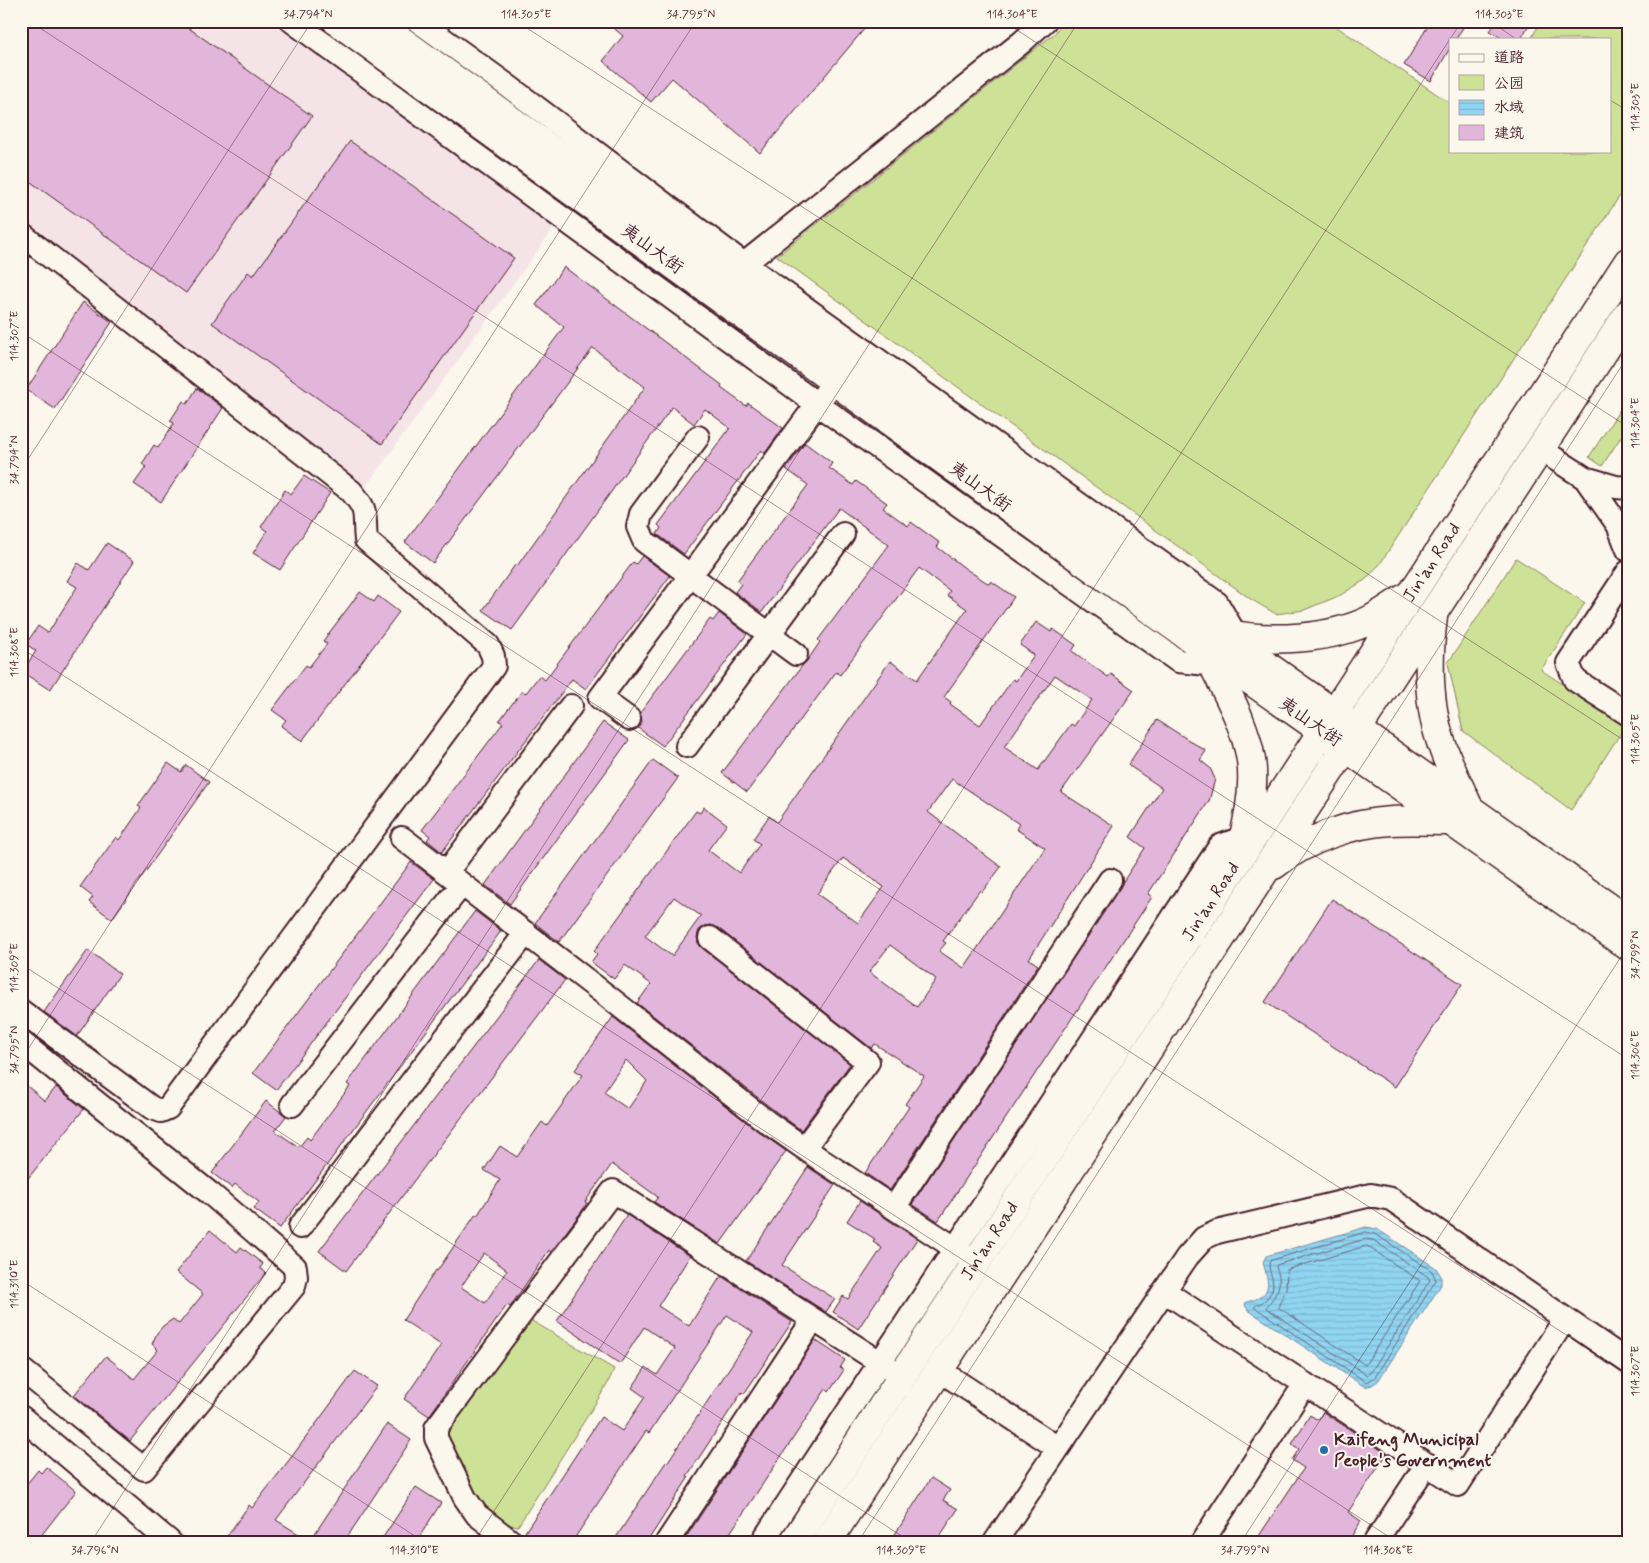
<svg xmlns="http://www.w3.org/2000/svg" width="1649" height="1563" viewBox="0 0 1649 1563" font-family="Mynerve,'LXGW WenKai TC',sans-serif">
<defs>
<pattern id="water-rules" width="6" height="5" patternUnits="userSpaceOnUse" patternTransform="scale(1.25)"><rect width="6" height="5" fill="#90d5f1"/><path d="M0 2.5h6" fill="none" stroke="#7eb6cf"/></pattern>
</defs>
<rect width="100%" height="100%" fill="#fbf7ec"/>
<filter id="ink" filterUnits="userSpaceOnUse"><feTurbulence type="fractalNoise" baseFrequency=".02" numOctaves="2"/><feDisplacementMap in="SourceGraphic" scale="10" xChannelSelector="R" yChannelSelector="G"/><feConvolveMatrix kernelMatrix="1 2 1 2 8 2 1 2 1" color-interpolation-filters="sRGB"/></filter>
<g filter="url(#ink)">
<!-- built -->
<path fill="#f4e4e7" d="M21,21H270L554,228L364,489L21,217Z"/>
<!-- green -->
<path fill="#cee297" stroke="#8c8061" d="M1063,21H1328L1450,103V151H1610V39H1531L1541,21H1628V183L1380,564L1365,580L1339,596L1304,610L1276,614L1252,600L777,256L1055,33Z
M1628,397V426L1602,466L1589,457Z
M1516,558L1585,603L1541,670L1626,725L1571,810L1463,731L1448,663Z
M528,1321H532L614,1369L607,1385L518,1526L504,1524L476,1499L446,1433Z"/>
<!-- water -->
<path fill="url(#water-rules)" stroke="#748ca2" d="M1366,1227L1377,1229L1436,1268L1441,1276V1285L1378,1381L1372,1385L1365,1387L1248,1310L1245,1305L1246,1302C1260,1299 1270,1294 1267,1278C1266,1272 1264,1267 1263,1262L1266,1256Z"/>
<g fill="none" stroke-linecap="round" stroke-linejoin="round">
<!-- shore -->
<path stroke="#66687a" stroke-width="1" d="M1366,1232L1375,1234L1432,1271L1436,1280L1375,1377L1366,1382L1254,1307C1257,1304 1263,1303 1267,1298C1281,1283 1265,1272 1270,1261Z
M1366,1239L1373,1240L1427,1276L1430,1280L1371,1372L1367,1375L1266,1308C1276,1294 1284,1286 1276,1267L1277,1265Z
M1367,1246L1420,1281L1365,1365L1278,1307L1286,1289L1287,1270Z"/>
</g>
<!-- building -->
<path fill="#e2b6da" stroke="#4a1f2b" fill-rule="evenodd" d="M21,21H179L312,116L186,293L21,175Z
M605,21H871L760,153L672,78L651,102L603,61L623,36Z
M1431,21H1467L1456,39H1450V48L1431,81L1404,65Z
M1497,21H1531L1521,39H1503L1490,31Z
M350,141L514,258L382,444L212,323L248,272L253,276Z
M564,267L722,385L721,388L746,406L748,403L783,428L765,453L761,450L684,554L657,534L661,528L658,525L730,428L705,409L694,424L672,407L512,630L483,610L515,565L517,566L645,387L593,348L433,563L405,542L564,327L536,305Z
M83,302L112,322L55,409L26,390Z
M197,388L223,408L161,502L134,484L146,467L142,464L154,445L158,448L174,423L170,421L183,401L187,404Z
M805,443L832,463L829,468L853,485L856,481L887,503L883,508L908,526L911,522L940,543L937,547L966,569L989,584L991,581L1014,597L944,697L951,702L950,704L980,725L1013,679L1016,681L1034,655L1020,645L1036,622L1051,632L1053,629L1076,645L1072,651L1108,677L1111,674L1134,690L1061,792L1114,826L1029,959L1038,965L890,1190L865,1173L909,1107L905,1104L924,1076L875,1044L871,1048L718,928L711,925L705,926L699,930L697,937L698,943L702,948L850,1064L801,1130L775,1111L637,1003L651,984L625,965L614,979L591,962L597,954L594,951L696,811L700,813L704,807L727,824L708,850L739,873L760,844L753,839L769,816L777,822L890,661L917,680L967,609L947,595L950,591L919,568L840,675L836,672L747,792L722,773L802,666L807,661L820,642L818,640L889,545L839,508L762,612L735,592L741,584L737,581L808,485L786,469ZM1055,675L1092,700L1074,726L1071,724L1038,770L1004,747ZM952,779L1019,824L1016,829L1045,848L964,968L939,951L946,943L943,941L980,890L982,892L1001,867L928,812ZM843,858L884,887L858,923L817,894ZM674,897L701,916L672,956L645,936ZM890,945L936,979L917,1007L869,972Z
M304,476L330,493L280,570L253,553L267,531L261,527L285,490L291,494Z
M107,543L134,561L50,690L22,672L36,651L26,644L38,626L48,633L77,587L67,581L78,563L89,570Z
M642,556L670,576L586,689L572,679L442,852L427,840L430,836L422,830L503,723L499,721L522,691L526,693L539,676L545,680L633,562L636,564Z
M360,592L374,602L378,596L399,612L302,741L281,726L286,720L272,710L306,665L309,667L327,644L323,641Z
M719,613L747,634L663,746L638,728L642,721L640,713L710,619L713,621Z
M1157,720L1206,751L1200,760L1210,768L1215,779L1209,801L1148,894L1152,897L938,1221L912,1204L1145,848L1130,837L1162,788L1128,765Z
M603,722L629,740L510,904L485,885Z
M653,760L678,778L559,942L535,923Z
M168,763L181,772L186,765L209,782L112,919L89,902L93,897L80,887L116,837L119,840L141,808L138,806Z
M411,862L434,879L276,1090L253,1073Z
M1332,899L1462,984L1395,1087L1265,1002Z
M475,911L501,931L280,1228L254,1209L259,1202L235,1184L232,1188L212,1173L266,1101L286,1116L275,1131L299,1147L307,1137L310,1140L350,1086L347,1084Z
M88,950L120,974L77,1036L44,1012Z
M539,960L565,980L346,1271L319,1251Z
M613,1017L759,1132L786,1151L720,1244L654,1202L658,1197L612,1164L585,1202L587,1203L582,1211L551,1252L549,1250L510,1307L507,1305L429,1416L404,1399L441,1345L403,1320L436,1270L437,1271L476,1214L477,1216L500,1180L484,1170L500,1146L517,1157L542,1122L547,1126L583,1075L575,1070ZM626,1060L647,1081L628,1109L604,1092ZM484,1253L507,1270L485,1303L461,1287Z
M21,1081L45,1101L56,1087L84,1109L21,1187Z
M808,1167L835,1185L782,1265L835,1299L826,1312L746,1261Z
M860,1201L917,1239L858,1329L833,1312L843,1296L848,1299L882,1248L873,1242L875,1239L847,1221Z
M627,1215L690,1256L658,1306L689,1326L721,1276L792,1322L744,1394L742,1392L687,1476L689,1477L647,1542H613L666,1462L667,1463L753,1332L727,1315L649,1433L646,1431L572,1542H539L525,1532L601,1417L622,1431L645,1397L632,1388L646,1367L657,1375L675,1348L644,1327L620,1364L557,1321Z
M210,1230L237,1252L241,1247L263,1264L260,1268L266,1273L130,1441L74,1395L106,1356L134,1379L158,1350L152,1344L157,1333L163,1326L173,1319L179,1324L203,1294L176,1272Z
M815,1340L845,1360L840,1368L844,1370L829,1392L826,1389L724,1542H683Z
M355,1371L377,1386L276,1520L310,1541L387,1424L411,1440L344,1542H223L249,1505L252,1508L293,1455Z
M1323,1412L1387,1454L1348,1512L1361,1521L1348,1542H1255L1304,1468L1292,1460L1299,1449L1292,1444L1310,1415L1318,1420Z
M46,1467L76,1491L36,1542H21V1491L38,1470L41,1473Z
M931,1478L950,1490L943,1500L958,1509L936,1542H890Z
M416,1487L441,1503L416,1542H380Z"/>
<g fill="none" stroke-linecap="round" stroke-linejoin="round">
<!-- minor casing -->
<g stroke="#4a1f2b" stroke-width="26">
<path id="minor" d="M292,21L817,404L1178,661L1227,666
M418,21L508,86L744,264L1217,603L1242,646
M21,234L351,491C370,513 363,514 366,540L488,645L493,656L494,666L168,1108L161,1111L152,1108L21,1011
M744,264L1022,42L1045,21
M698,437L641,514L638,527L644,541L796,654
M1540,449L1585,478L1616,487L1628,488
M1585,478L1618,525L1628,550
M1628,572L1568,663L1575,680L1628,714
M629,719L600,698L826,392
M687,746L843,534
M402,838L611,999L767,1122L824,1162L967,1256
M447,872L571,706
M710,938L868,1062L804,1148
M21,1042L212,1195L295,1267L296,1277L294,1286L144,1469L21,1369
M292,1105L462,884
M894,1208L1110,880
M300,1227L526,933
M1164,1291L1458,1485L1565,1319
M939,1370L1058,1448
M21,1417L170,1542
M512,1542L477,1515L465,1498L436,1438V1428L613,1191L892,1370
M667,1542L813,1320
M762,1542L1220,846L1256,833
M995,1542L1187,1257L1204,1238L1217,1232L1371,1195L1391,1199L1628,1362
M1202,1542L1305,1384
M1375,1542L1427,1464"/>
</g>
<!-- major casing -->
<g stroke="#4a1f2b" stroke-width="31">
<g id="major">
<path d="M337,21L1155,613L1628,946"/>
<path d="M374,21L1168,596L1628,921"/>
<path d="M1433,617C1429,648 1428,679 1433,710C1438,744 1455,777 1469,808"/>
<path d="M1224,633C1268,643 1331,640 1372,619C1383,613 1394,605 1405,598"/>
<path d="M1206,650C1222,685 1245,721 1251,760C1255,787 1249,818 1242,844"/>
<path d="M1274,865C1306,839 1351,823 1392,821C1411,820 1431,821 1450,821"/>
<path id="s1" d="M794,1542L1628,262"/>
<path d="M827,1542L1628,314"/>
</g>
</g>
<!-- minor -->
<use href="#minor" stroke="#fbf7ec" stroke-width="22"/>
<!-- major -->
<use href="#major" stroke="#fbf7ec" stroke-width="28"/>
</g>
</g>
<!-- ticks -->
<path fill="none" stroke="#4a1f2b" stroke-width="1" stroke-opacity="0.45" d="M29,21L1628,1059M516,21L1628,743M1003,21L1628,427M1490,21L1516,39M1450,39L1462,21M1610,100L1628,111M21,332L1628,1375M21,470L312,21M21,648L1397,1542M21,964L911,1542M21,1060L696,21M21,1280L424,1542M91,1542L1079,21M474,1542L1450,39M858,1542L1628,356M1241,1542L1628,946M1624,1542L1628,1536"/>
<!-- markers -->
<circle fill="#1f6fb2" stroke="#fbf7ec" stroke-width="2" cx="1324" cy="1450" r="5"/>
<g text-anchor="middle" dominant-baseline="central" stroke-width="4" stroke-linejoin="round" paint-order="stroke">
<!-- street labels -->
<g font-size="18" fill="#4a1f2b" stroke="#fbf7ec">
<text transform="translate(652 249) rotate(36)">夷山大街</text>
<text transform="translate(980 487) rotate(36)">夷山大街</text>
<text stroke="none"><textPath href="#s1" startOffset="1169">Jin'an Road</textPath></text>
<text transform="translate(1310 722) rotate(35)">夷山大街</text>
<text stroke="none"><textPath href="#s1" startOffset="764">Jin'an Road</textPath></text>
<text stroke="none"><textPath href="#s1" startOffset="359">Jin'an Road</textPath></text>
</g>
<!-- poi labels -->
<g font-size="18" font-weight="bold" fill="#4a1f2b" stroke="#fbf7ec" text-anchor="start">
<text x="1334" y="1440">Kaifeng Municipal<tspan x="1334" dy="21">People's Government</tspan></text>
</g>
</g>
<!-- margin -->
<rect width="1649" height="1563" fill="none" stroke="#fbf7ec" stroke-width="55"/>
<!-- legend -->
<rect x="1449" y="38" width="162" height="115" fill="#fbf7ec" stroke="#b4a19f"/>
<rect x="1459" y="54" width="25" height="8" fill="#fbf7ec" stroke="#b4a19f"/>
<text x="1494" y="62" font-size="15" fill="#4a1f2b">道路</text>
<rect x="1459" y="75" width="25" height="15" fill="#cee297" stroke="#b4a19f"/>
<text x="1494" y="88" font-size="15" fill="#4a1f2b">公园</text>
<rect x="1459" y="100" width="25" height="15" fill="url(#water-rules)" stroke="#b4a19f"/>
<text x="1494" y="112" font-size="15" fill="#4a1f2b">水域</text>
<rect x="1459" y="125" width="25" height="15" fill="#e2b6da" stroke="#b4a19f"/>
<text x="1494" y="138" font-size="15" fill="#4a1f2b">建筑</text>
<rect x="28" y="28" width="1594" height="1508" fill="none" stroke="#4a1f2b" stroke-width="2"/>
<g font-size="12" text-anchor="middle" fill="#4a1f2b">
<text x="308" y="18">34.794°N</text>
<text x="526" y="18">114.305°E</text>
<text x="691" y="18">34.795°N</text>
<text x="1012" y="18">114.304°E</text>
<text x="1499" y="18">114.303°E</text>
<text transform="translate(1635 107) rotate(-90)" y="4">114.303°E</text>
<text transform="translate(14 336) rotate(-90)" y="4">114.307°E</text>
<text transform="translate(1635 423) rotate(-90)" y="4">114.304°E</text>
<text transform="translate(14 460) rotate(-90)" y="4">34.794°N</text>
<text transform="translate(14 652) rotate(-90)" y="4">114.308°E</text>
<text transform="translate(1635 739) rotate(-90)" y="4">114.305°E</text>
<text transform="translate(1635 955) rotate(-90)" y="4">34.799°N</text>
<text transform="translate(14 968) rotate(-90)" y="4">114.309°E</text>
<text transform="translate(14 1050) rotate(-90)" y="4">34.795°N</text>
<text transform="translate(1635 1055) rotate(-90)" y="4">114.306°E</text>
<text transform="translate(14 1284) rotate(-90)" y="4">114.310°E</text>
<text transform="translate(1635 1371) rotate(-90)" y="4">114.307°E</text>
<text x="95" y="1554">34.796°N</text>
<text x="414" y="1554">114.310°E</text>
<text x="901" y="1554">114.309°E</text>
<text x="1245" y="1554">34.799°N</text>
<text x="1388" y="1554">114.308°E</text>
</g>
</svg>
